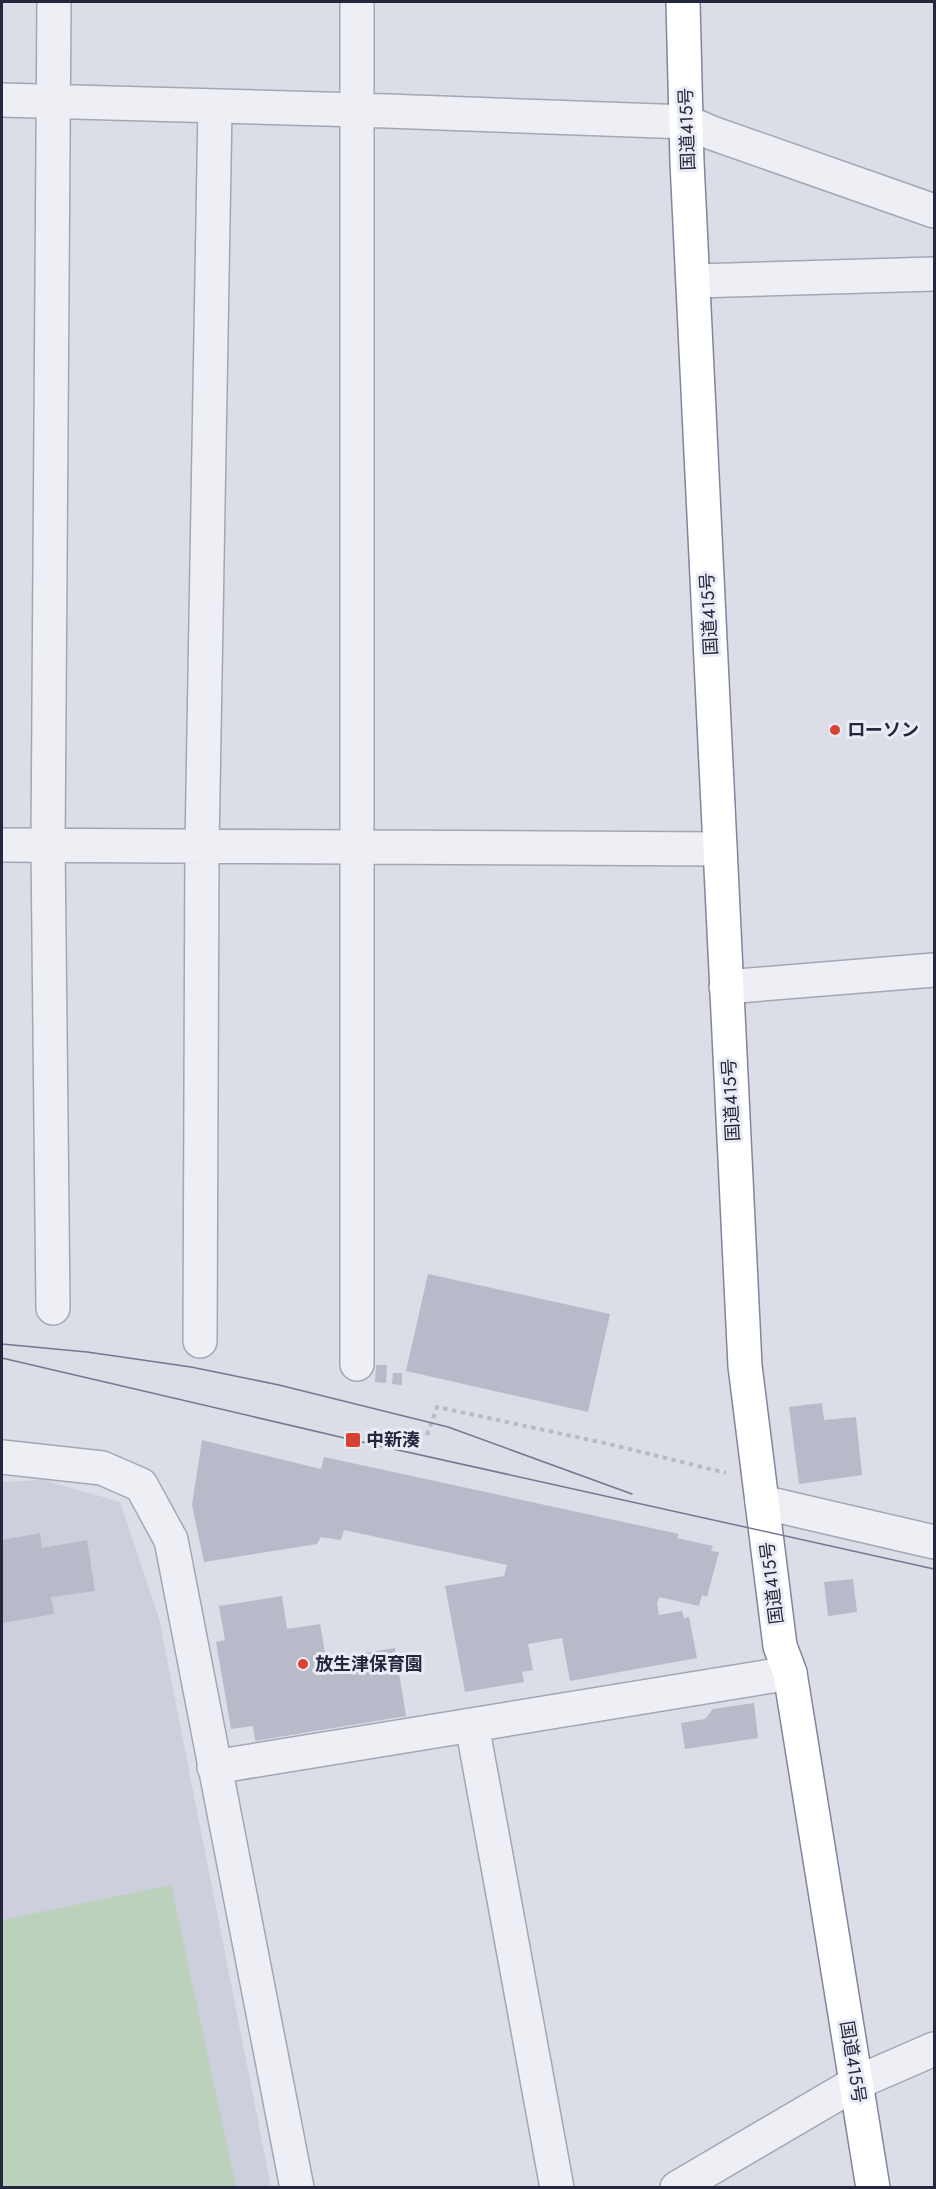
<svg xmlns="http://www.w3.org/2000/svg" width="936" height="2189" viewBox="0 0 936 2189" font-family="Jost,'Noto Sans JP',sans-serif">
<rect width="100%" height="100%" fill="#dbdde7"/>
<!-- built -->
<path fill="#cdcfdc" d="M43,1480L120,1502L159,1618L271,2187H2V1482Z"/>
<!-- green -->
<path fill="#bbd1bb" d="M171,1885L236,2187H2V1920Z"/>
<!-- building -->
<path fill="#b8baca" d="M428,1274L610,1314L588,1412L406,1371Z
M376,1365H387L386,1383L375,1382Z
M393,1373H402V1385L392,1384Z
M822,1403L824,1420L856,1417L862,1475L799,1484L789,1407Z
M202,1440L321,1469L324,1457L679,1534L677,1538L713,1546L711,1551L719,1552L707,1597L702,1595L699,1606L659,1597L657,1604L659,1615L682,1611L684,1618L689,1617L697,1658L570,1681L562,1638L528,1644L533,1670L522,1672L524,1682L465,1692L445,1586L504,1576L507,1565L344,1530L341,1540L321,1537L317,1544L204,1562L192,1505Z
M40,1533L42,1548L87,1540L95,1591L51,1597L54,1614L2,1623V1540Z
M853,1579L857,1612L828,1616L824,1582Z
M282,1596L287,1629L320,1624L326,1659L395,1648L406,1716L255,1741L253,1726L231,1729L216,1642L225,1640L219,1606Z
M754,1703L758,1738L685,1749L681,1723L705,1719L713,1709Z"/>
<g fill="none" stroke-linecap="round" stroke-linejoin="round">
<!-- minor casing -->
<g stroke="#a4a6b4" stroke-width="36">
<path id="minor" d="M2,100L359,110L687,122L712,133L934,211
M695,281L934,274
M2,845L720,849
M726,987L934,970
M53,1308L48,846L54,2
M200,1341L202,847L215,106
M357,1364V2
M2,1457L102,1468L141,1485L171,1540L297,2188
M762,1502L934,1542
M472,1725L557,2188
M214,1767L790,1673
M677,2188L856,2083L934,2049"/>
</g>
<!-- highway casing -->
<g stroke="#81859e" stroke-width="36">
<path id="highway" d="M683,2L687,162L745,1366L780,1646L790,1673L873,2188"/>
</g>
<!-- path -->
<path stroke="#b9bac5" stroke-width="4" stroke-dasharray="4.5 4.5" stroke-linecap="butt" d="M427,1435L437,1407L609,1444L726,1473"/>
<!-- minor -->
<use href="#minor" stroke="#eeeef5" stroke-width="33"/>
<!-- highway -->
<use href="#highway" stroke="#fff" stroke-width="33"/>
<!-- tram -->
<path stroke="#737791" stroke-width="1.5" d="M2,1344L87,1352L191,1367L279,1385L448,1427L632,1494
M2,1358L353,1440L934,1569"/>
</g>
<!-- markers -->
<g fill="#d94233" stroke="#eaecf5" stroke-width="2">
<circle cx="835" cy="730" r="6"/>
<rect x="345" y="1432" width="16" height="16" rx="3"/>
<circle cx="303" cy="1664" r="6"/>
</g>
<g text-anchor="middle" dominant-baseline="central" stroke-width="6" stroke-linejoin="round" paint-order="stroke">
<!-- street labels -->
<g font-size="18" fill="#24273e" stroke="#eaecf5">
<text transform="translate(687 129) rotate(-92)">国道415号</text>
<text transform="translate(709 614) rotate(-93)">国道415号</text>
<text transform="translate(731 1100) rotate(-93)">国道415号</text>
<text transform="translate(772 1583) rotate(-97)">国道415号</text>
<text transform="translate(853 2062) rotate(81)">国道415号</text>
</g>
<!-- poi labels -->
<g font-size="18" font-weight="bold" fill="#24273e" stroke="#eaecf5" text-anchor="start">
<text x="847" y="730">ローソン</text>
<text x="366" y="1440">中新湊</text>
<text x="315" y="1664">放生津保育園</text>
</g>
</g>
<!-- border -->
<rect width="936" height="2189" fill="none" stroke="#24273e" stroke-width="6"/>
</svg>
